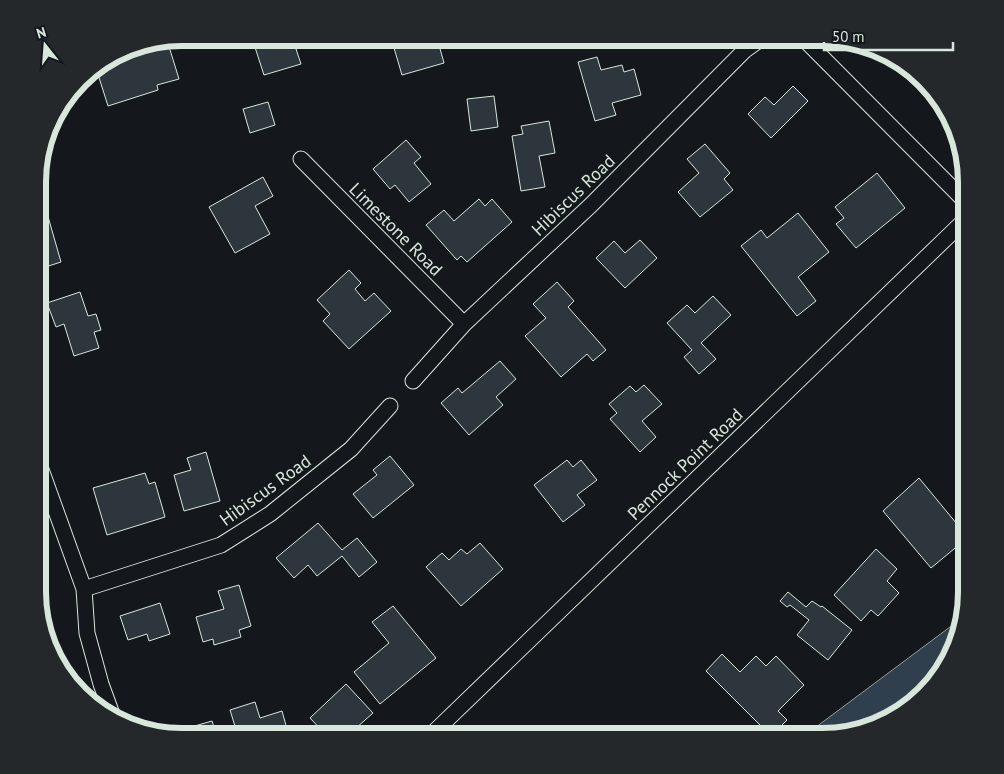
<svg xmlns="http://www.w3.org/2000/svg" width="1004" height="774" viewBox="0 0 1004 774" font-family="'PT Sans',sans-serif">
<rect width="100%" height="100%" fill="#14181c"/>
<!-- water -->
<path fill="#2f3f4d" stroke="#939e99" d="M962,618L956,647L931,687L885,722L822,736H804Z"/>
<!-- building -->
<path fill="#2c363c" stroke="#d8e6dc" d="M252,38H315L317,43L296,49L301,64L264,75Z
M431,38H437L444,63L402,75L394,48Z
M167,40L179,79L157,85L158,90L108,106L96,68L131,48Z
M597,57L601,70L622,65L624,72L634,69L641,95L612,103L616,115L595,121L578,62Z
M793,86L808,101L771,138L748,114L765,97L774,105Z
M494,96L498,127L471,131L467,99Z
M268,102L275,125L250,133L243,109Z
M549,121L555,153L539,156L545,187L521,191L512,136L523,134L521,126Z
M406,140L421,157L414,163L431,184L409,202L395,185L390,189L373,169Z
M705,144L730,173L724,179L733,190L700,217L678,192L699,173L687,159Z
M877,173L905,208L856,248L836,224L844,218L835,207Z
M263,177L273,196L255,206L270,234L235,253L209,207Z
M479,199L485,206L492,199L512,222L467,262L461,256L457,260L426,225L444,210L454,221Z
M47,213L61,262L39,269V215Z
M798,213L829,252L798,277L816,301L797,316L741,246L761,230L767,238Z
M640,240L657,258L625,288L596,258L614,241L625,253Z
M349,270L361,283L355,289L365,301L374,293L391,311L349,349L323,321L330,314L317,300Z
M557,282L574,301L568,307L606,350L593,361L587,354L561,377L525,336L546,318L533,304Z
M80,292L88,316L96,314L101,330L94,332L99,348L74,356L64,324L56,327L47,303Z
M713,296L731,315L701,343L716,359L699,374L684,357L692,350L667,323L687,305L695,313Z
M500,361L516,379L496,397L503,405L469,435L441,403L458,388L462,393Z
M644,385L662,404L642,421L656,437L640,452L610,419L617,413L609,404L630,386L636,392Z
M206,452L220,501L184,511L174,475L191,470L187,458Z
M390,456L414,485L373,518L353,494L377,475L373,470Z
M567,460L573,467L581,460L597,480L577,495L585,505L563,522L534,485Z
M145,473L149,484L155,482L165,517L107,535L93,488Z
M919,478L966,535V539L931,568L883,511Z
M318,523L342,550L357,538L377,562L359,577L342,556L317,576L308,565L294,578L276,558Z
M480,543L503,569L461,606L426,567L442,553L449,560L461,549L467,554Z
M876,549L897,569L887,581L899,593L878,616L871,610L861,621L834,595Z
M239,585L251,626L239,630L241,637L214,645L213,639L203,642L196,617L224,609L218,591Z
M788,592L806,607L812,601L821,607L822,606L852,630L828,660L797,635L809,620L790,605L787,607L780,601Z
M160,603L170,634L149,641L147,634L128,640L120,616Z
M393,606L436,658L380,704L354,672L389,643L372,622Z
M722,654L740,672L756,656L766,666L776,656L804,685L778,711L787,720L771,736L706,671Z
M346,684L373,713L347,736H327L310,718Z
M255,702L260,718L282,711L289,736H238L230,710Z
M212,721L217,736H173L155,732V730L168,726L170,733Z"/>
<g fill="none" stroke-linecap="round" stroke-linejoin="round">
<!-- minor casing -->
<g stroke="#d8e6dc" stroke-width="17">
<path id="minor" d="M801,38L807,42L966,202
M301,159L464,324
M413,381L464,324L591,205L745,50L762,38
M38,461L84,589L87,633L101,684L113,717
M84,589L221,545L270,514L351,449L390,406
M430,736L966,219"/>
</g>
<!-- minor -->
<use href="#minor" stroke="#14181c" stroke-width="15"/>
</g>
<g text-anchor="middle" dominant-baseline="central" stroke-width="4" stroke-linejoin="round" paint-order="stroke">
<!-- street labels -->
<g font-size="18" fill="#d8e6dc" stroke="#14181c">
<text transform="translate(573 195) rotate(-44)">Hibiscus Road</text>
<text transform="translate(396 229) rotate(45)">Limestone Road</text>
<text transform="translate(685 464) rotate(-44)">Pennock Point Road</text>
<text transform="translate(265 490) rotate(-36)">Hibiscus Road</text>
</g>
</g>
<!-- crop -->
<path d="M0 0H1004V774H0ZM182 46H822A136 136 0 0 1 958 182V592A136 136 0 0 1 822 728H182A136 136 0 0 1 46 592V182A136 136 0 0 1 182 46Z" fill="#24282b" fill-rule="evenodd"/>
<path fill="none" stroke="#d8e6dc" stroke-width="6" d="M182 46H822A136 136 0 0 1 958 182V592A136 136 0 0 1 822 728H182A136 136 0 0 1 46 592V182A136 136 0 0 1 182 46Z"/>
<!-- north arrow -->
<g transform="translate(45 45) rotate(343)" stroke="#14181c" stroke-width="4" paint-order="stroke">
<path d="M0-4L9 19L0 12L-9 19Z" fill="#d8e6dc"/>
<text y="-8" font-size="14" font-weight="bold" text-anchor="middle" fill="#d8e6dc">N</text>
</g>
<!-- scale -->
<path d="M824 42v8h129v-8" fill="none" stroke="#d8e6dc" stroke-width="2.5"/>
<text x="832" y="42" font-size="15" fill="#d8e6dc" stroke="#14181c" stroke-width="4" paint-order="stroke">50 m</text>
</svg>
